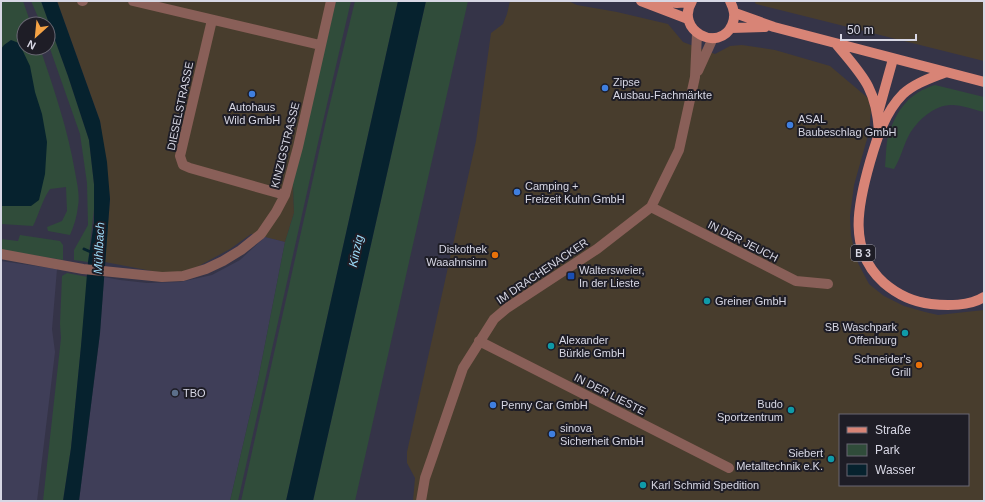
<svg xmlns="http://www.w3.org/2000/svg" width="985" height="502" viewBox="0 0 985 502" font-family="Arial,sans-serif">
<rect width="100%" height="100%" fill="#353448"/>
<!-- commercial -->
<path fill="#483d2d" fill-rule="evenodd" d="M57,1H336L293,183L294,213L285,242L251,234L230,249L197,267L178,273L157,272L105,262L110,199L100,121Z
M510,1H568L577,5L617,12L668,24L683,42L715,54L730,46L742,45L775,50L830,66L868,98L871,111L869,132L854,185L850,216L851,236L858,263L869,284L884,296L904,306L925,312L938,315L984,310V501H413L415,478L407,463V452L476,141L491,33L503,24L507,14ZM840,415H968V485H840Z
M754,1H984V61L756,4Z"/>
<!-- built -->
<path fill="#3f3e58" d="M265,237L285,242L258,380L230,501H79L100,333L104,277L120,280L147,283L180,282L212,275L240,260Z
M1,261L57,269L52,329L55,352L37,501H1Z"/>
<!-- green -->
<path fill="#304c3a" d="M1,1H23L31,24H24V48H40C54,89 68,130 75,172C77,183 80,195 78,206C77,216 74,226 70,235L48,231L47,227L62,221L67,211L66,187L50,189C42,200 39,214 33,226L1,224Z
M31,1H41L68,76L89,140L94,184V209L88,262L74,260V250L88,225L87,183L80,134L48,43V24H41Z
M336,1H351L318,143L238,501H230L258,380L285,242L294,213L293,183Z
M355,1H398L286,501H241L327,116Z
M426,1H468L355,501H313Z
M935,85L984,97V112C976,110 958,104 951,105C934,105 917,121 909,135C903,146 901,158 894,169L885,167C886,157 886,145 888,136C897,109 909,93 935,85Z
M20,235L60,241L63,245V260L1,250V239L18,241Z
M67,273L88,277L71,448L63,501H43L61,338L60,324L62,276Z"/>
<!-- water -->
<path fill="#06222e" d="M41,1H57L100,121L107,162L110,199L100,333L79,501H63L71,448L81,346L88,262L94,223V184L89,140L68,76Z
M398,1H426L313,501H286Z
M11,40L19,43L30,66L35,92L42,114L47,142L45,174L39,200L31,206H1V49L4,45Z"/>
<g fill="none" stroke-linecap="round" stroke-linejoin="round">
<!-- stream -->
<path stroke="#06222e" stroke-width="3" d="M84,249L93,253"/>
<!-- street -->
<path stroke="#895f58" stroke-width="10" d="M82,1H83
M133,1L320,45
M212,20L180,156L183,165L190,168L285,195
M698,71L713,38
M651,207L796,281L828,284
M1,254L83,269L162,277L183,276L206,269L223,261L241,250L261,234L276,212L285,195L298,147L331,1
M479,341L729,468
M421,501L425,478L432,458L463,368L494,319L507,308L597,249L651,207L679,150L695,77L697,34"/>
<!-- primary -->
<path stroke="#d88476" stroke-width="10" d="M641,1L688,19
M649,1L677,3L691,2
M692,1C674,30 719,54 732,25C736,16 734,9 730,1
M735,13L774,27L984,82
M731,28L765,27
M837,45C863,76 876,88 879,131
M946,72C931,78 915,83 903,94C885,112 877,138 870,162C858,204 847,250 884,283C898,295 913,302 931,304C947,306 970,306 984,297
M878,113L893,59"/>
</g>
<!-- markers -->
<g fill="#3f7fe0" stroke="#1e1d26" stroke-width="1.5">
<circle cx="605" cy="88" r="4"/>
<circle cx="252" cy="94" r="4"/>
<circle cx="790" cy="125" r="4"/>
<circle cx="517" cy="192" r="4"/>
<circle cx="493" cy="405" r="4"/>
<circle cx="552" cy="434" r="4"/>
</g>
<g fill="#e8710a" stroke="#1e1d26" stroke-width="1.5">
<circle cx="495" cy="255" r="4"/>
<circle cx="919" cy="365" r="4"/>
</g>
<rect fill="#1a4fb4" stroke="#1e1d26" stroke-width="1.5" x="567" y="272" width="8" height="8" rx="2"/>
<g fill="#0f9aa8" stroke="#1e1d26" stroke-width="1.5">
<circle cx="707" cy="301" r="4"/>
<circle cx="905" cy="333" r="4"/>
<circle cx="551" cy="346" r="4"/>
<circle cx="791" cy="410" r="4"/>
<circle cx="831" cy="459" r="4"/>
<circle cx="643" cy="485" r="4"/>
</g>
<circle fill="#5c6f8a" stroke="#1e1d26" stroke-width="1.5" cx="175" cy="393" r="4"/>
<g text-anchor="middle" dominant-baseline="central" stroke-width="4" stroke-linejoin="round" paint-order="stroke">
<!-- shield labels -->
<rect fill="#1e1d26" stroke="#a09fab" stroke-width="1" x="851" y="245" width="24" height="16" rx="3"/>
<g font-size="10" font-weight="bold" fill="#d7d7e4">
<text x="863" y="253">B 3</text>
</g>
<!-- poi labels -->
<g font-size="11" fill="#d7d7e4" stroke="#1e1d26" text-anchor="start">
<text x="613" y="82">Zipse<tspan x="613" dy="13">Ausbau-Fachmärkte</tspan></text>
<text x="252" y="107" text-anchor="middle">Autohaus<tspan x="252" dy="13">Wild GmbH</tspan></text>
<text x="798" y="119">ASAL<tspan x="798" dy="13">Baubeschlag GmbH</tspan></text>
<text x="525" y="186">Camping +<tspan x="525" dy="13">Freizeit Kuhn GmbH</tspan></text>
<text x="487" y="249" text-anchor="end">Diskothek<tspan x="487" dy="13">Waaahnsinn</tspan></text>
<text x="579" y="270">Waltersweier,<tspan x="579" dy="13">In der Lieste</tspan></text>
<text x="715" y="301">Greiner GmbH</text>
<text x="897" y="327" text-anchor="end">SB Waschpark<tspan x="897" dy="13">Offenburg</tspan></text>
<text x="559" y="340">Alexander<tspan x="559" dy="13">Bürkle GmbH</tspan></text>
<text x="911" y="359" text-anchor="end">Schneider's<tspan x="911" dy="13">Grill</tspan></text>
<text x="183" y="393">TBO</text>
<text x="783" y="404" text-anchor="end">Budo<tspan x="783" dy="13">Sportzentrum</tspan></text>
<text x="501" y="405">Penny Car GmbH</text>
<text x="560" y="428">sinova<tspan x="560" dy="13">Sicherheit GmbH</tspan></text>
<text x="823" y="453" text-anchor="end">Siebert<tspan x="823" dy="13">Metalltechnik e.K.</tspan></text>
<text x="651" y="485">Karl Schmid Spedition</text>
</g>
<!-- street labels -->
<g font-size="11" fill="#d7d7e4" stroke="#1e1d26">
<text transform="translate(180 106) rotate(-78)">DIESELSTRASSE</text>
<text transform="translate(285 145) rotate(-76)">KINZIGSTRASSE</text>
<text transform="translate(743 241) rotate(27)">IN DER JEUCH</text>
<text transform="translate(542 271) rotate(-34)">IM DRACHENACKER</text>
<text transform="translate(610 394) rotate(27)">IN DER LIESTE</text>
</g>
<!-- water labels -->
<g font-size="12" font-style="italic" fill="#9dddfa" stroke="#1e1d26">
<text transform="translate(99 248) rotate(-87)">Mühlbach</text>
<text transform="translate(356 251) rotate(-78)">Kinzig</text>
</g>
</g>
<!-- border -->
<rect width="985" height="502" fill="none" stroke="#d7d7e4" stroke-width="4"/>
<!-- legend -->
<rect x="839" y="414" width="130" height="72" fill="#1e1d26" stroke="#686772"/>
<rect x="847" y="427" width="20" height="6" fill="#d88476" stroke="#686772"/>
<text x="875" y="434" font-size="12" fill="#d7d7e4">Straße</text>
<rect x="847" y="444" width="20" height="12" fill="#304c3a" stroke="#686772"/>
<text x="875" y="454" font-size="12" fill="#d7d7e4">Park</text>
<rect x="847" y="464" width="20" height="12" fill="#06222e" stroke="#686772"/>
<text x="875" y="474" font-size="12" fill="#d7d7e4">Wasser</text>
<!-- north arrow -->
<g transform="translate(36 36) rotate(207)"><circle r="19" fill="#1e1d26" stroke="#686772"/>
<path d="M0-3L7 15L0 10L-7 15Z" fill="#f5a345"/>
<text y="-6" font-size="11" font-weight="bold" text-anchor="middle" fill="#d7d7e4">N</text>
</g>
<!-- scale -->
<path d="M841 34v6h75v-6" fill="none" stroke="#d7d7e4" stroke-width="2"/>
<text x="847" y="34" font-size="12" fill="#d7d7e4" stroke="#1e1d26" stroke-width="3" paint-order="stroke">50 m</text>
</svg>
